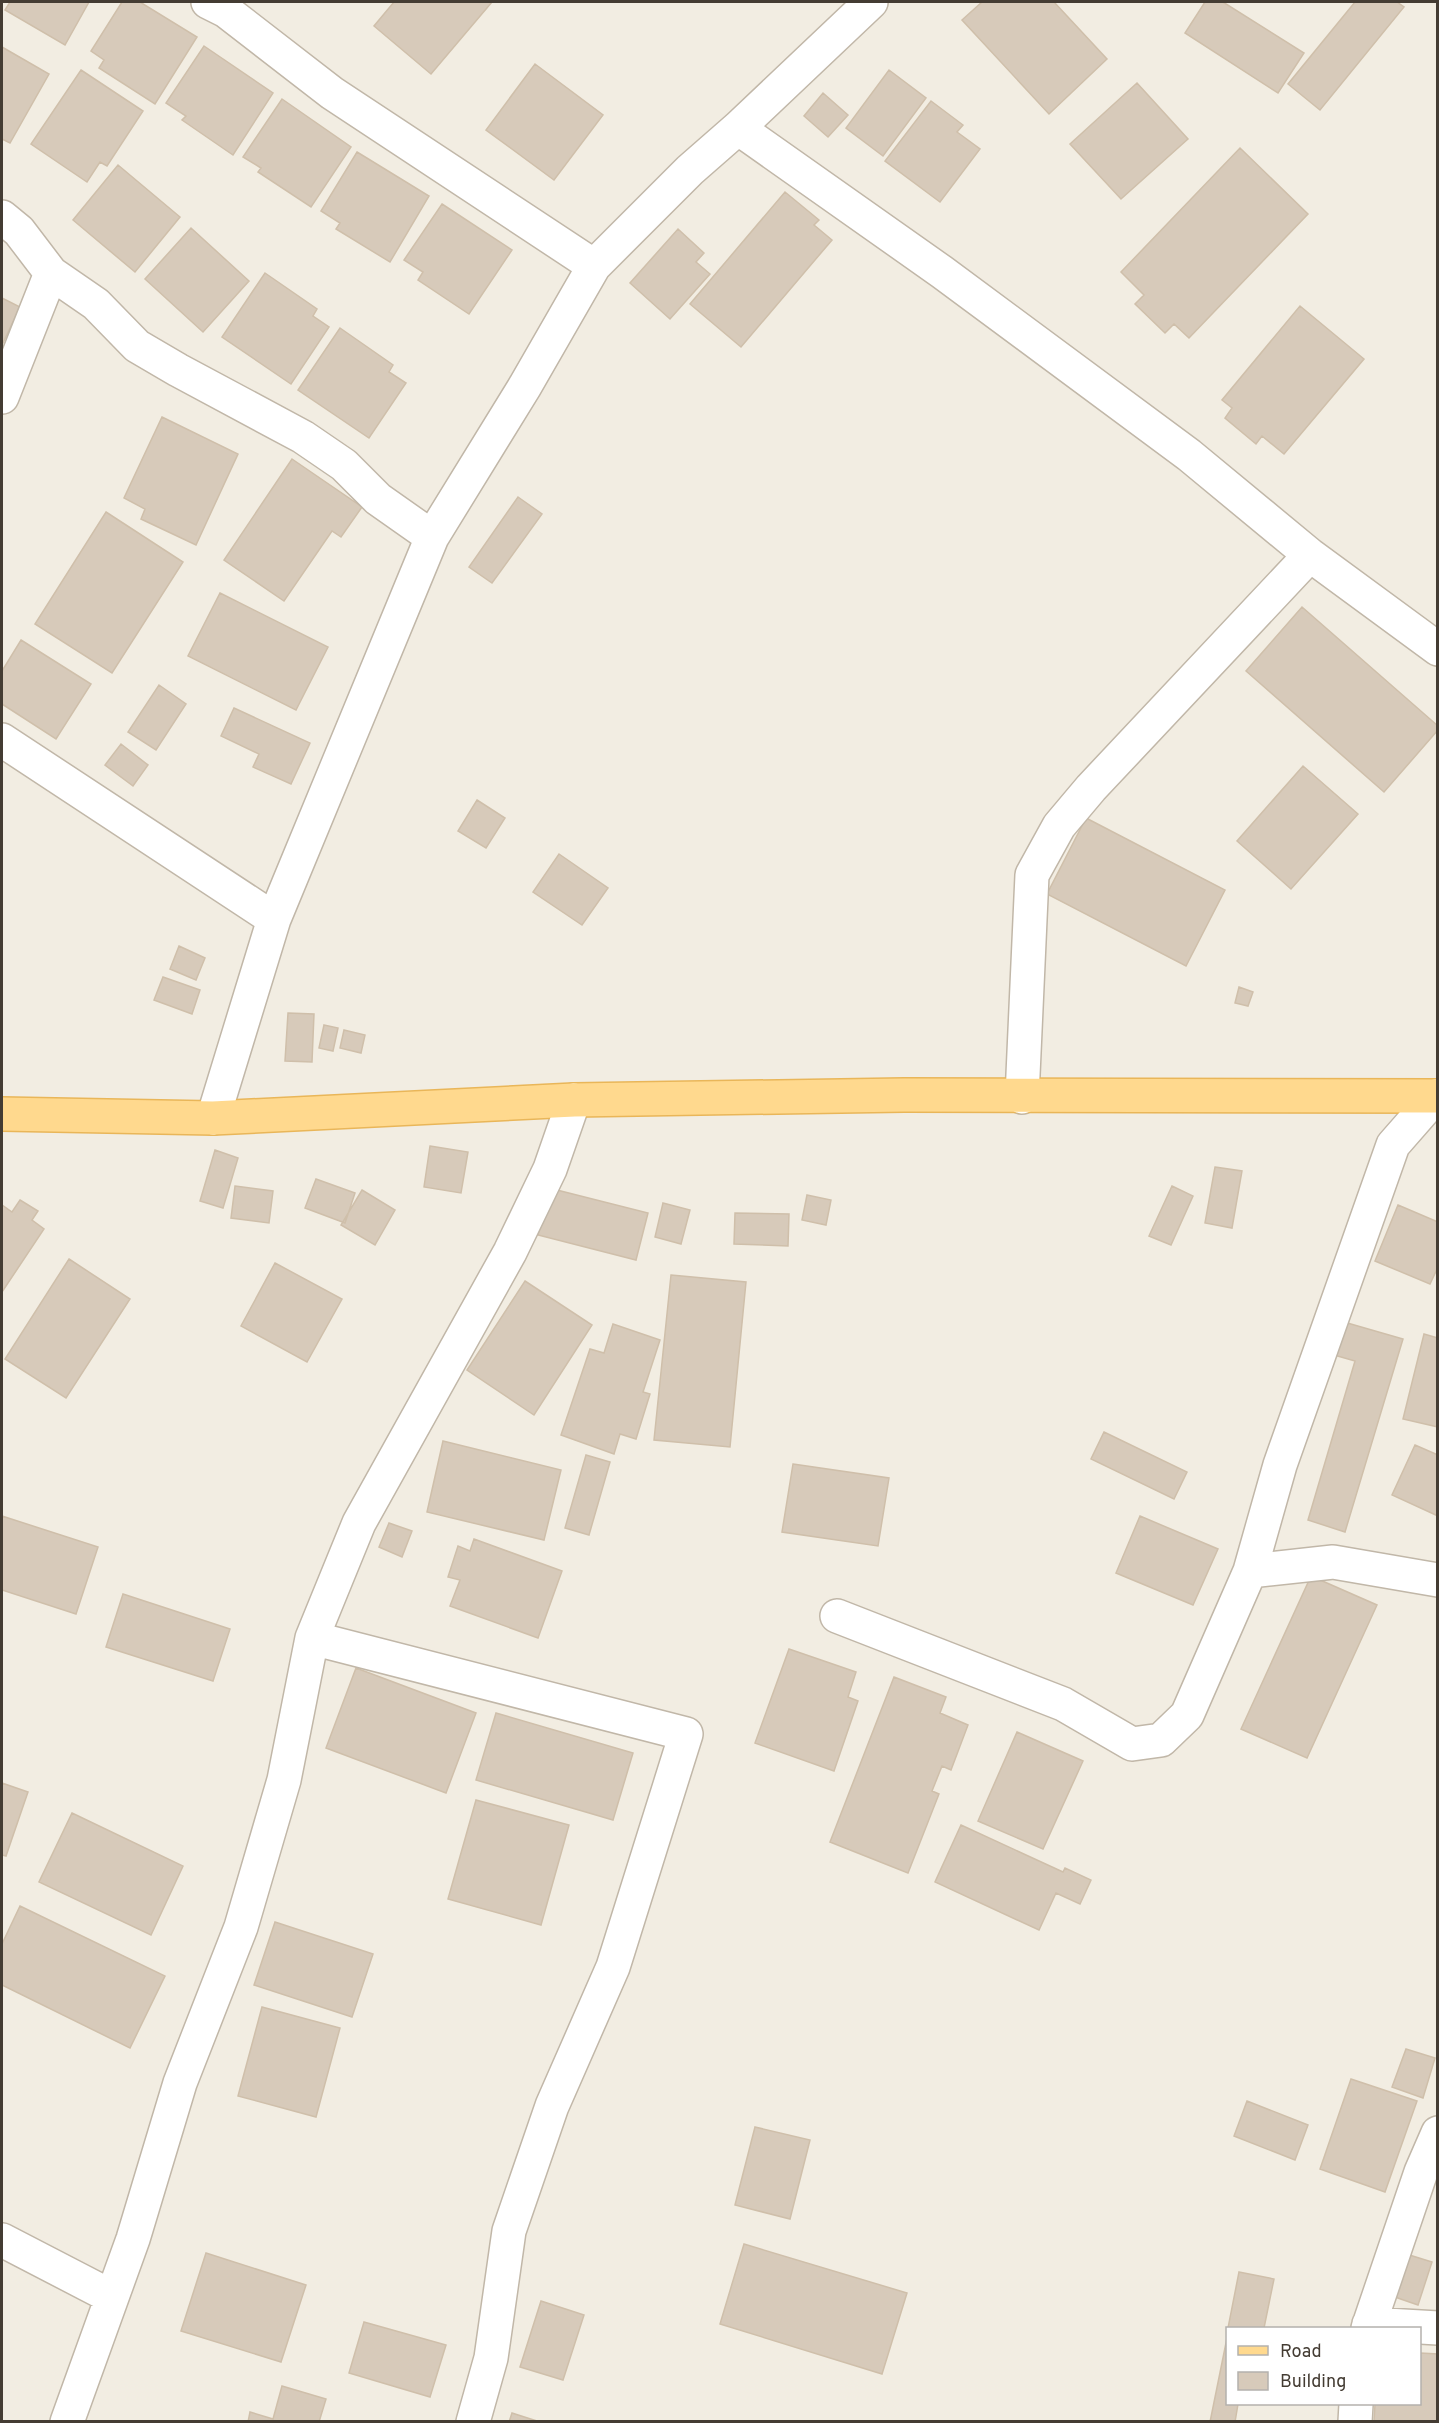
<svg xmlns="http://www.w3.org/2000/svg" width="1439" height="2423" viewBox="0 0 1439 2423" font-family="Overpass,sans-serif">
<rect width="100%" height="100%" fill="#f2ede2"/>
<!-- building -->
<path fill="#d7caba" stroke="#cfbfaa" stroke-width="1.5" d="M10,2H89L65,45L5,10Z
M122,2H140L197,37L155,104L99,68L104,60L91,51Z
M394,2H492L431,74L374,26Z
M982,2H1054L1107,59L1049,114L962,20Z
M1205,2H1223L1304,53L1278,93L1185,33Z
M1355,2H1397L1404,7L1320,110L1288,84Z
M204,46L273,93L233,155L182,120L186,116L166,103Z
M2,47L49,74L10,143L2,139Z
M535,64L603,115L554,180L486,130Z
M81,70L143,111L107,166L100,162L87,182L31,144Z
M889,70L926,98L883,156L846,128Z
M1137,83L1188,139L1121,199L1070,144Z
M823,93L848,115L828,137L804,116Z
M282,99L351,147L311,207L258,172L261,168L243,157Z
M931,101L963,125L957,132L980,149L940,202L885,161Z
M1240,148L1308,214L1189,338L1174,324L1165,333L1135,304L1144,295L1121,272Z
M357,152L429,196L390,262L336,229L340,223L321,211Z
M118,165L180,217L135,272L73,220Z
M785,192L819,220L814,225L832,240L741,347L690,304Z
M442,204L512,250L469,314L418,280L423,272L404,260Z
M191,228L249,281L203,332L145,279Z
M678,229L704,253L696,262L710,274L670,319L630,283Z
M265,273L317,309L313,316L329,327L291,384L222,337Z
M2,298L20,307L2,345Z
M1300,306L1364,359L1284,454L1262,436L1256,444L1225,418L1232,408L1222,400Z
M340,328L393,365L389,372L406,383L369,438L298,390Z
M162,417L238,454L196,545L141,519L145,509L124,498Z
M292,459L362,507L341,537L332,531L284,601L224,560Z
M518,497L542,514L492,583L469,567Z
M106,512L183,562L112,673L35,624Z
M220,593L328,647L296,710L188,656Z
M1302,607L1438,726V730L1384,792L1246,671Z
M21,640L91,684L56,739L2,704V671Z
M159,685L186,704L156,750L128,732Z
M234,708L310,743L291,784L253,767L259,754L221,736Z
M121,744L148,765L133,786L105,765Z
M1303,766L1358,814L1291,889L1237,841Z
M477,800L505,818L486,848L458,831Z
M1086,818L1225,890L1186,966L1047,894Z
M559,854L608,888L582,925L533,892Z
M179,946L205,958L196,980L170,969Z
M163,977L200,990L192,1014L154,1000Z
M1239,987L1253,992L1248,1006L1235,1003Z
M288,1013L314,1014L312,1062L285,1061Z
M324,1025L338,1028L333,1051L319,1048Z
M344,1030L365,1035L361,1053L340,1048Z
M430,1146L468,1152L461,1193L424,1187Z
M215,1150L238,1158L223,1208L200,1201Z
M1215,1167L1242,1171L1232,1228L1205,1223Z
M316,1179L355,1193L345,1223L305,1208Z
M235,1186L273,1191L269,1223L231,1218Z
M1172,1186L1193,1196L1171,1245L1149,1236Z
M549,1188L648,1213L636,1260L538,1235Z
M362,1190L395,1210L375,1245L341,1225Z
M807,1195L831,1200L826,1225L802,1220Z
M20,1200L38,1211L32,1220L44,1229L2,1292V1205L12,1212Z
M663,1203L690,1210L681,1244L655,1237Z
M1398,1205L1438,1222V1267L1430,1284L1375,1261Z
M735,1213L789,1214L788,1246L734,1244Z
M69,1259L130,1299L66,1398L5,1359Z
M275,1263L342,1299L307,1362L241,1326Z
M671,1275L746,1282L730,1447L654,1440Z
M525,1281L592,1325L534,1415L467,1370Z
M1337,1320L1403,1339L1345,1532L1308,1520L1355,1361L1327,1353Z
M613,1324L660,1340L643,1392L650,1394L636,1439L620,1434L614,1454L561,1435L590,1349L604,1353Z
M1424,1334L1438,1338V1427L1403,1419Z
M1104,1432L1187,1472L1174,1499L1091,1459Z
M443,1441L561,1470L544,1540L427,1512Z
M1415,1445L1438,1455V1516L1392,1495Z
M586,1455L610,1462L589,1535L565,1528Z
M793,1464L889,1478L878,1546L782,1532Z
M2,1516L98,1547L76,1614L2,1590Z
M1140,1516L1218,1549L1193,1605L1116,1573Z
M389,1523L412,1531L402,1557L379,1547Z
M474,1539L562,1571L538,1638L450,1606L460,1580L448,1577L458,1546L470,1551Z
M1311,1576L1377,1605L1307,1758L1241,1729Z
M123,1594L230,1629L213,1681L106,1647Z
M789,1649L856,1672L848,1697L858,1701L834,1771L755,1743Z
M356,1668L476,1713L446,1793L326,1748Z
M894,1677L946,1697L940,1713L968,1725L951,1770L942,1766L932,1791L939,1794L908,1873L830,1842Z
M496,1713L633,1753L613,1820L476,1780Z
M1017,1732L1083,1761L1043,1849L978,1821Z
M2,1783L28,1792L6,1856L2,1855Z
M476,1800L569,1825L541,1925L448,1899Z
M72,1813L183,1866L151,1935L39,1882Z
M961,1825L1063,1872L1065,1868L1091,1880L1080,1904L1056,1893L1039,1930L935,1882Z
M20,1906L165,1976L130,2048L2,1985V1944Z
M275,1922L373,1954L352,2017L254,1985Z
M262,2007L340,2028L316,2117L238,2096Z
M1406,2049L1435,2058L1423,2098L1392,2087Z
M1351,2079L1417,2101L1385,2192L1320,2169Z
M1247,2101L1308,2125L1295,2160L1234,2136Z
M755,2127L810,2140L790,2219L735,2205Z
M744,2244L907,2293L882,2374L720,2324Z
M206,2253L306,2285L281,2362L181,2331Z
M1403,2253L1432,2262L1418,2305L1389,2295Z
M1239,2272L1274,2279L1264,2328H1228Z
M541,2301L584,2315L563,2380L520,2367Z
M364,2322L446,2345L430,2397L349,2373Z
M1228,2333V2404H1238L1235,2422H1210Z
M1420,2353L1438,2354V2422H1374L1375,2404H1420Z
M282,2386L326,2399L319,2422H248L250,2412L273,2419Z
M512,2413L540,2422H509Z"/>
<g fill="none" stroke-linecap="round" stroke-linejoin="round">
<!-- minor casing -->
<g stroke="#c1b7a8" stroke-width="36">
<path id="minor" d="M208,2L226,11L332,93L594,266
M738,128L942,272L1189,455L1310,555L1438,649
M2,217L19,231L51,273L96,304L137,346L178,370L303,437L344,465L378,499L432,537
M2,397L51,273
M2,740L274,919
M1022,1097L1032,875L1059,826L1091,788L1310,555
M213,1118L274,919L432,537L525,386L594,266L690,170L738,128L871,2
M1250,1571L1333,1562L1438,1580
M837,1616L1063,1704L1132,1744L1161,1740L1187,1715L1250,1571L1280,1465L1393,1145L1436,1096
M312,1638L686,1734L613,1967L552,2106L509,2231L491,2358L473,2422
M2,2240L112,2297
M1369,2324L1438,2328
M1368,2328L1421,2172L1438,2133
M67,2422L133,2239L180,2083L241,1927L284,1780L312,1638L359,1523L510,1252L550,1169L574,1100
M1355,2422L1356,2404"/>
</g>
<!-- major casing -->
<g stroke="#e9b659" stroke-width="36">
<path id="major" d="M2,1114L213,1118L574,1100L904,1095L1438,1096"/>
</g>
<!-- minor -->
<use href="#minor" stroke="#fff" stroke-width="33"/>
<!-- major -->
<use href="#major" stroke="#ffd98e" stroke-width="33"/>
</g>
<!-- border -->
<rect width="1439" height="2423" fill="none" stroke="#443c33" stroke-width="6"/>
<!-- legend -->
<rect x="1226" y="2327" width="195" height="78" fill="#ffffff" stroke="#b4b1ad" stroke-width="1.5"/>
<rect x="1238" y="2346" width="30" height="9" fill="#ffd98e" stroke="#b4b1ad" stroke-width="1.5"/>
<text x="1280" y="2357" font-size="18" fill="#443c33">Road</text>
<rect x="1238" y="2372" width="30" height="18" fill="#d7caba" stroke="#b4b1ad" stroke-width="1.5"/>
<text x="1280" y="2387" font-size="18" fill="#443c33">Building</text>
</svg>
